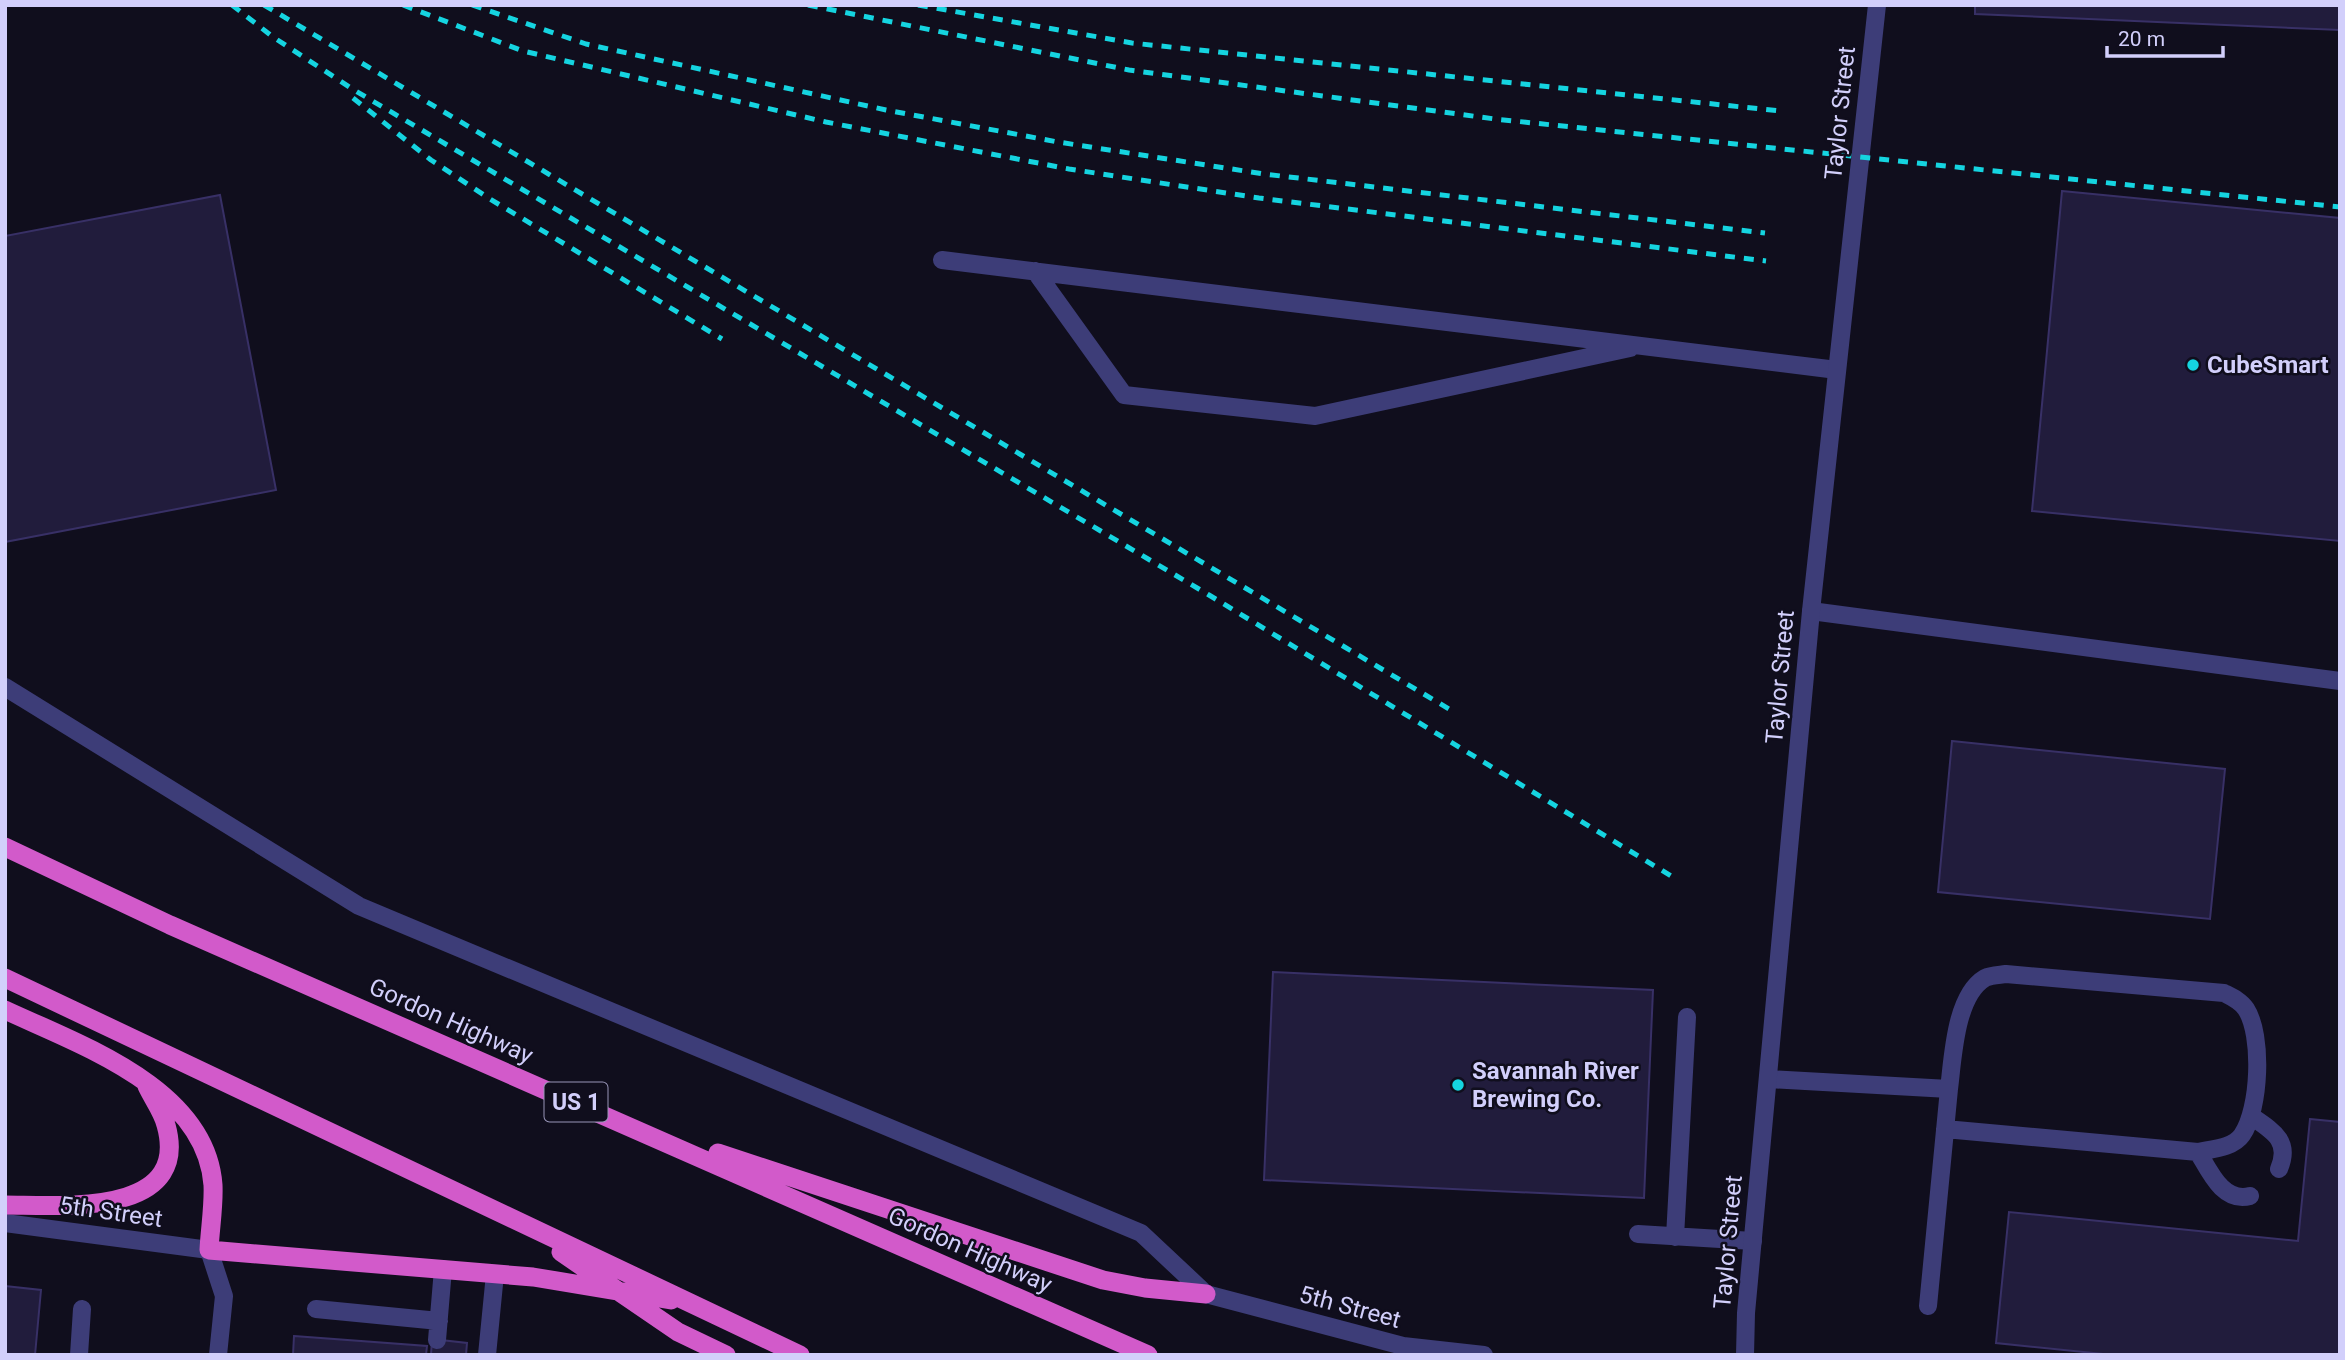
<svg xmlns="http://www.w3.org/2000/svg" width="2345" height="1360" viewBox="0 0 2345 1360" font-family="Roboto,sans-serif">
<rect width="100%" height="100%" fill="#100e1d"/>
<!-- building -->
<path fill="#211c3c" stroke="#383066" stroke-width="2" d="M1975,5H2340V30L1975,14Z
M2062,191L2340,218V541L2032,511Z
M220,195L276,490L5,542V236Z
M1952,741L2225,769L2210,919L1938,892Z
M1273,972L1653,990L1644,1198L1264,1180Z
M2310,1119L2340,1122V1355H2113L1996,1343L2009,1212L2298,1241Z
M5,1286L41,1290L35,1355H5Z
M294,1336L427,1346L426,1355H293Z
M432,1339L467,1343L466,1355H431Z"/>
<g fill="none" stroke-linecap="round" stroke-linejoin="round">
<!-- service -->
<path stroke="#3d3d78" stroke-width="18" d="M942,260L1837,370
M1035,271L1124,395L1315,416L1630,348
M1811,611L2340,681
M5,687L359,906L1141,1233L1206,1294
M1768,1079L1949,1089L1928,1306
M2251,1116C2273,1131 2291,1141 2279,1169
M1945,1129L2198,1152C2212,1149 2233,1148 2242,1135C2260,1109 2263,1035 2246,1009C2241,1001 2232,997 2224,993L2006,974C2000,975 1991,975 1985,978C1955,996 1953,1058 1949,1089
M2198,1152C2210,1172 2223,1203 2250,1196
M1638,1234L1753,1241
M1675,1237L1687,1017
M316,1309L439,1321
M437,1340L443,1269
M79,1355L82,1309
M487,1355L495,1274"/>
<!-- minor -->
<path stroke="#3d3d78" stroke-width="18" d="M209,1250L224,1296L218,1355
M1206,1294L1403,1346L1484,1355
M1745,1355L1746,1313L1811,611L1877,5"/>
<!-- tertiary -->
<path stroke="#3d3d78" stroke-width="18" d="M5,1223L209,1250"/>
<!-- trunk -->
<path stroke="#d25aca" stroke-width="19" d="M5,847L170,925L1148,1355
M5,978L800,1355
M5,1010C80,1045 206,1088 213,1185C214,1206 210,1229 209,1250L533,1277L671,1300
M718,1153L1103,1280L1145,1288L1206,1294
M5,1205C59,1205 192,1218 166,1125C163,1112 153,1099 147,1086
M561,1252L678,1332L726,1355"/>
<!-- rail -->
<path stroke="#15d4e0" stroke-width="5" stroke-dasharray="10 9" stroke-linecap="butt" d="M232,5L273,37L354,90L1209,595L1676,879
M264,5L1449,709
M403,5L523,51L826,122L1069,169L1259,198L1766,261
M472,5L586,44L886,110L1058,142L1264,174L1765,233
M808,5L1129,70L1495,119L2340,207
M918,5L1132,43L1780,111
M353,98L431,160L490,199L722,339"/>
</g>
<!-- markers -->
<g fill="#15d4e0" stroke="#100e1d" stroke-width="2.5">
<circle cx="2193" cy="365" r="7"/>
<circle cx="1458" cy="1085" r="7"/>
</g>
<g text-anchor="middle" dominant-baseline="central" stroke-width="5" stroke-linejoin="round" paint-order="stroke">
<!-- shield labels -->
<rect fill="#100e1d" stroke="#9895b8" stroke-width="2" x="544.5" y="1082.5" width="63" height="39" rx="5"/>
<g font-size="23" font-weight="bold" fill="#d2cffb">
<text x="576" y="1102">US 1</text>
</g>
<!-- street labels -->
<g font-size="24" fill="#d2cffb" stroke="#100e1d">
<text transform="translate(1840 113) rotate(-84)">Taylor Street</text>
<text transform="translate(1780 677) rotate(-85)">Taylor Street</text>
<text transform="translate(451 1021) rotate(24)">Gordon Highway</text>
<text transform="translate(111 1212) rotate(8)">5th Street</text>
<text transform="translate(1728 1242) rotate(-85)">Taylor Street</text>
<text transform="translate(970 1250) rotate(24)">Gordon Highway</text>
<text transform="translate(1350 1307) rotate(15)">5th Street</text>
</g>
<!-- poi labels -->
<g font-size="24" font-weight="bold" fill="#d2cffb" stroke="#100e1d" text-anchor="start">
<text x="2207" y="365">CubeSmart</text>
<text x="1472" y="1071">Savannah River<tspan x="1472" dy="28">Brewing Co.</tspan></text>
</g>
</g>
<!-- border -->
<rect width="2345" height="1360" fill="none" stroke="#d2cffb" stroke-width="14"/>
<!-- scale -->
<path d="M2107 46v10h116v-10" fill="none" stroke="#d2cffb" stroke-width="3.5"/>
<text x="2118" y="46" font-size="21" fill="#d2cffb" stroke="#100e1d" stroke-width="5" paint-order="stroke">20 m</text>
</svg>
